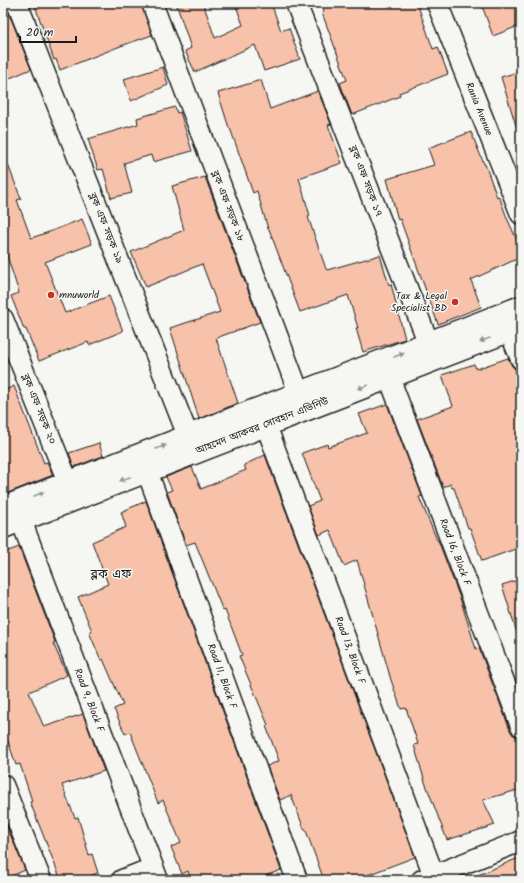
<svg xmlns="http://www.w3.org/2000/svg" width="524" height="883" viewBox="0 0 524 883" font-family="Kalam,'Noto Sans Bengali',sans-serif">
<rect width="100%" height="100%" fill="#f6f6f2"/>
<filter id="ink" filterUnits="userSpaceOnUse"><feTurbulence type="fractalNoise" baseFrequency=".025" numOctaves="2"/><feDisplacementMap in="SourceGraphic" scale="8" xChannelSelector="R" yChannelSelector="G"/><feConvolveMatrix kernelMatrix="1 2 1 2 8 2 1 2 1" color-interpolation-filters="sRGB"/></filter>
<g filter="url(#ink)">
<!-- building -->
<path fill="#f7c2a9" stroke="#1c1c1c" d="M3,3L12,21L31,69L3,81Z
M34,3H141L152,35L118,47L60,70L56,59L54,60Z
M176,3H203L215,38L243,25L235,3H271L281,31L289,28L300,59L264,71L255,45L195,72L185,51L191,48Z
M321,3H417L433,49L438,47L448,74L399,93L400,96L352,115L340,83L347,80L322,13L324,12Z
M481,3H521V25L493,36Z
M163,67L168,85L131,101L124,79Z
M521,71V131L518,132L501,77Z
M261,80L270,109L318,91L331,124L328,125L342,163L299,178L310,216L308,217L326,269L327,270L380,255L389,285L391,284L405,339L363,352L356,328H358L348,295L300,312L269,229H268L257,191L253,193L230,128H229L218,93Z
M175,107L177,113L180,112L192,151L153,162L151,155L124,163L132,193L111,198L103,169L98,170L88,139L138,124L137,118Z
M471,132L484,164H485L497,197L499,196L507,218L521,249V257L471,280L481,307L438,324L400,219L398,220L387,179L434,165L428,148Z
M3,154H4L21,199L17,200L31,238L49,232L82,219L92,244L45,262L65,313L109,296L123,331L89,345L88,342L39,361L26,329H24L11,296L19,293L3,243Z
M205,177L260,322L216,338L238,403L199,419L170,328L220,312L202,264L146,287L131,252L184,230L172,186Z
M508,358L511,364L515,369L521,386V547L482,561L470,528H468L454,488H452L451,484L443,487L417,419L453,406L442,375L474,364L476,369Z
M14,386L44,463L47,462L53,475L3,495V391Z
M387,404L422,496L419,497L437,540H438L460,598L476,649L479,648L510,730L513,735L517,736L521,749V789L483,800L495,825L447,840L425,782L414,745L418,744L406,708L401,709L391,680L357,560L344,566L330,530L319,535L308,506L320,501L302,453L327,444L328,447L367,433L359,414Z
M99,443L103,456L74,467L69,453Z
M265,455L415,857L354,880H324L305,828L304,829L291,795L280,800L267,766L279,761L266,726L268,725L239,656L242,655L225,610L223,611L195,542L186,545L167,492L172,490L166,477L192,467L201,489L246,470L244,465Z
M146,501L281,870L255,880H191L188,871L182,874L171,847L181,843L163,800L158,803L130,732L125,734L114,709L123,705L103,659L101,660L89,632L92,631L78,597L108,584L92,542L126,527L121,512Z
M19,547L55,642L53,643L67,675L29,692L44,727L83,714L104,771L62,785L75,818L78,817L89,855L92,854L98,873L77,880H61L30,802L32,801L20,764L16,765L3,726V553Z
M521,579V636H518L502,585Z
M3,817L25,870L3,880Z
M521,857V880H466Z"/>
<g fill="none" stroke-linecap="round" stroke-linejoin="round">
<!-- minor casing -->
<g stroke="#1c1c1c" stroke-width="23">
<path id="minor" d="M17,3L194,451
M152,3L305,409
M296,3L434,357
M437,3L521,214
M3,319L74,497
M509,330L521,359
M389,377L521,726
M266,425L434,876
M147,471L297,880
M21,520L158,880
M3,785L41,880
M122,880L153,868
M422,880L521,841"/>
</g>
<!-- tertiary casing -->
<g stroke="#1c1c1c" stroke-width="25">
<path id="tertiary" d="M3,508L521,307
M3,527L521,326"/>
</g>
<!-- minor -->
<use href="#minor" stroke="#f6f6f2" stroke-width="20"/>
<!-- tertiary -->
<use href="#tertiary" stroke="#f6f6f2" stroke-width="22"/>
</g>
<!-- one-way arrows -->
<defs><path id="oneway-solid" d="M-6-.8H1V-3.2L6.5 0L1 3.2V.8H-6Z"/></defs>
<g fill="#949492">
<use href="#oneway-solid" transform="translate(485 340) rotate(159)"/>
<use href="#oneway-solid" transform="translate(399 355) rotate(-21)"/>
<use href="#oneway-solid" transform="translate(363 387) rotate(159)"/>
<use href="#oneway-solid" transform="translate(161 447) rotate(-21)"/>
<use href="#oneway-solid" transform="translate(125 479) rotate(159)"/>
<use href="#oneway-solid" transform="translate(39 494) rotate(-21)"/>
</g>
</g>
<!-- markers -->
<g fill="#c8321e" stroke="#f6f6f2" stroke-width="1.5">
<circle cx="51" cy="295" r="4"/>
<circle cx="455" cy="302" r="4"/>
</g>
<g text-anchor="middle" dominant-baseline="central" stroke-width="3" stroke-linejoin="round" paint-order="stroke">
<!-- street labels -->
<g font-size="10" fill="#1c1c1c" stroke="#f6f6f2">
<text transform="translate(479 109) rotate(68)">Rania Avenue</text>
<text transform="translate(366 181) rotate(69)">ব্লক এফ সড়ক ১৭</text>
<text transform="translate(228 206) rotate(69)">ব্লক এফ সড়ক ১৮</text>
<text transform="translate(106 228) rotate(68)">ব্লক এফ সড়ক ১৯</text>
<text transform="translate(39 409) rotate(68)">ব্লক এফ সড়ক ২০</text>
<text transform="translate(262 426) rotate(-21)">আহমেদ আকবর সোবহান এভিনিউ</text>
<text transform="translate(455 552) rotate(69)">Road 16, Block F</text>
<text transform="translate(350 650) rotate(70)">Road 13, Block F</text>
<text transform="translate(222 676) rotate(70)">Road 11, Block F</text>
<text transform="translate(89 700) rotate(69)">Road 9, Block F</text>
</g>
<!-- poi labels -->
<g font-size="10" fill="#1c1c1c" stroke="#f6f6f2" text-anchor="start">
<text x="59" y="295">mnuworld</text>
<text x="447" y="296" text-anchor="end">Tax &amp; Legal<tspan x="447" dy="12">Specialist BD</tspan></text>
</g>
<!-- quarter labels -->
<g font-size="12" fill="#1c1c1c" stroke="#f6f6f2">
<text x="111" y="574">ব্লক এফ</text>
</g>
</g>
<!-- margin -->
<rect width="524" height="883" fill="none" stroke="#f6f6f2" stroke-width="16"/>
<rect x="8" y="8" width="508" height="867" fill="none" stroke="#1c1c1c" stroke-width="1.5" filter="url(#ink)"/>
<!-- scale -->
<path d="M20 36v6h56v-6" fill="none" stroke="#1c1c1c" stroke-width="2"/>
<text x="26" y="36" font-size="12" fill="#1c1c1c" stroke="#f6f6f2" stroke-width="3" paint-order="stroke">20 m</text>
</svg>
